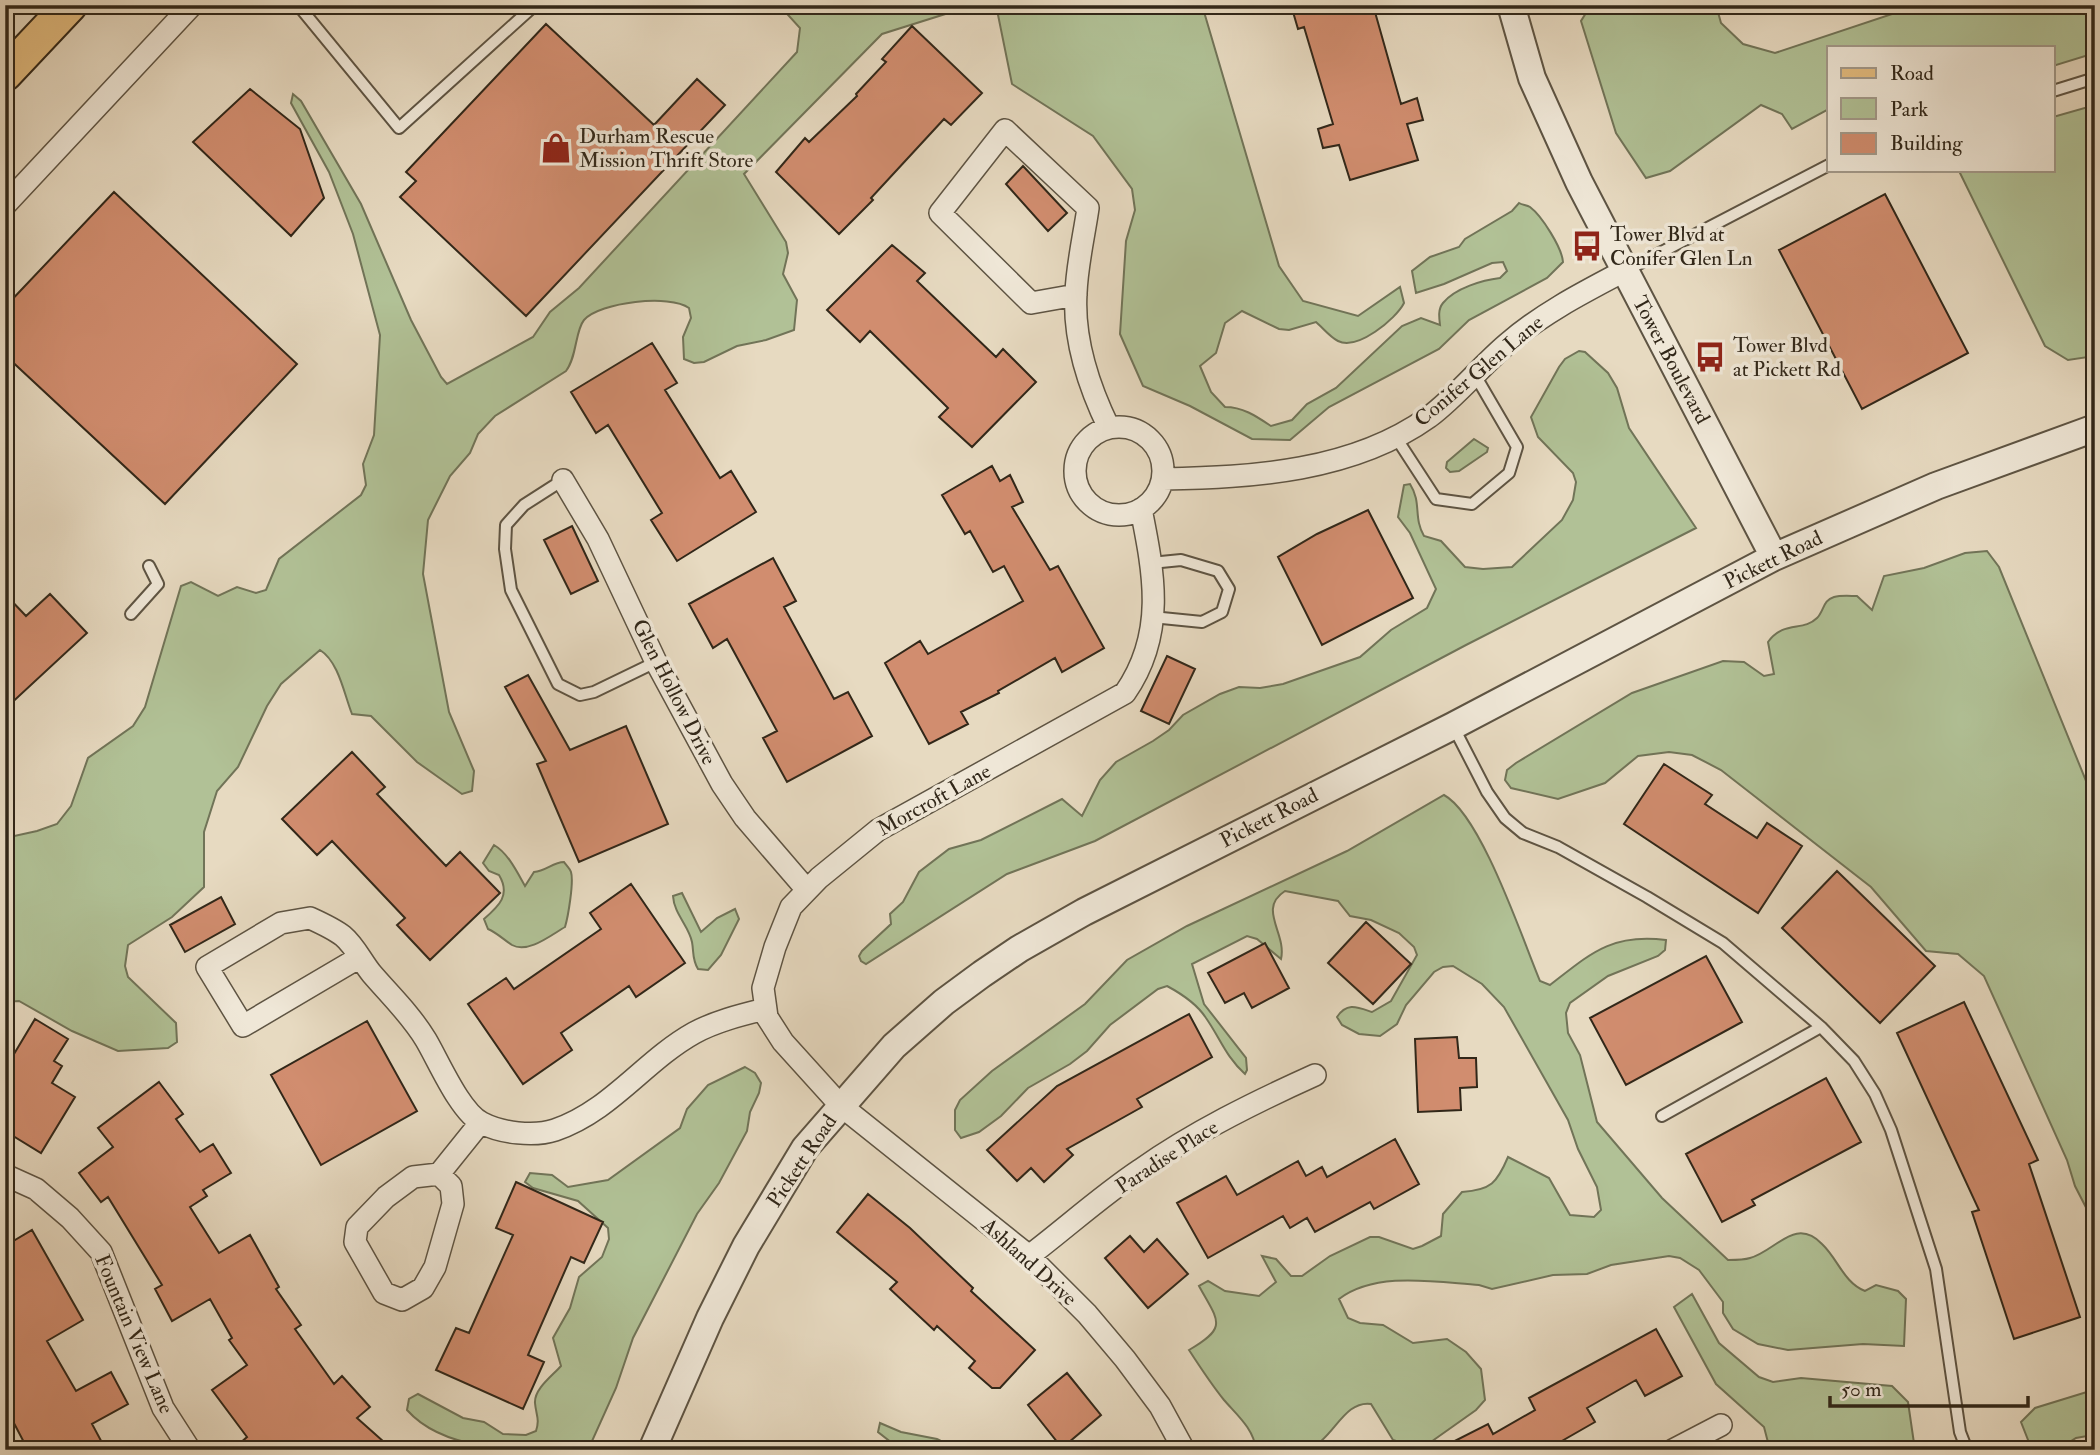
<svg xmlns="http://www.w3.org/2000/svg" width="2100" height="1455" viewBox="0 0 2100 1455" font-family="'IM FELL Double Pica',serif">
<rect width="100%" height="100%" fill="#e7dac1"/>
<filter id="stains"><feTurbulence type="fractalNoise" baseFrequency=".00286" numOctaves="4"/><feColorMatrix values="0 0 0 0 .2 0 0 0 0 .09 0 0 0 0 .02 0 0 0 .5 -.17"/></filter>
<radialGradient id="worn" r=".72"><stop offset=".6" stop-color="#630" stop-opacity="0"/><stop offset="1" stop-color="#630" stop-opacity=".3"/></radialGradient>
<!-- green -->
<path fill="#b1c196" stroke="#717458" stroke-width="2" d="M779,5H974L882,34L744,174L786,242L788,253L783,274L797,300L794,330L766,340L737,346L704,362L694,363L684,359L683,337L691,318L689,308C670,294 600,302 584,320C575,331 577,357 566,371L495,416L478,434L470,453L450,476L428,520L423,574L449,712L474,771L472,791L462,794L417,762L371,716L352,714C344,694 339,662 320,650L281,684L267,706L238,767L217,791L204,832V887L172,917L128,945L125,966L128,977L176,1023L177,1042L168,1048L118,1051L72,1031L19,1001L5,1002V838L37,831L57,824L71,806L88,758L133,726L145,707L181,586L191,582L218,596L237,587L256,593L266,590L279,559L361,495L366,485L363,464L374,435L380,335L353,234L329,172L291,103L293,94L301,101L361,204L411,320L441,377L447,384L533,337L550,312L579,288L797,52L800,28Z
M996,5H1202L1279,266L1303,301L1358,316L1400,287L1404,303C1396,319 1357,351 1338,341C1330,337 1323,328 1316,322L1289,330L1279,329L1242,311L1225,323L1216,353L1200,366L1211,392L1225,407C1243,407 1256,416 1271,426L1292,420L1307,404L1336,388L1402,326L1421,318L1440,325C1439,317 1438,309 1443,303C1455,288 1483,280 1500,278L1507,271L1503,262L1492,263L1444,284L1416,293L1412,271L1430,257L1459,247L1465,239L1512,211L1519,203C1522,205 1527,205 1530,207C1542,216 1562,248 1563,262L1547,278L1469,320L1439,349L1329,407L1290,440L1252,439L1190,406L1143,386L1120,334L1126,241L1135,210L1132,189L1093,136L1012,84Z
M1591,5H1716L1721,23L1743,44L1775,53L1919,5H2095V53L2053,66V47H1829V109L1792,129L1782,114L1761,105L1670,171L1646,178L1616,133L1581,21Z
M2095,105V356L2068,360L2045,346L1959,171L2053,170V117Z
M1579,351L1585,352L1608,373L1617,388L1629,428L1696,528L1466,645L1095,841L1007,874L866,964L861,961L859,956L862,951L891,924L890,914L903,902L919,872L949,849L981,840L1062,799L1082,816L1100,780L1116,762L1153,741L1169,730L1183,715L1220,694L1239,687L1260,688L1283,684L1360,657L1391,630L1427,608L1436,589L1410,533L1398,517L1404,485L1410,484C1422,503 1413,517 1424,536L1441,541L1465,567L1483,569L1512,567L1562,520L1573,500L1576,482L1573,473L1538,437L1531,417L1559,367L1565,359Z
M1474,439L1488,448L1487,452L1459,471L1450,472L1446,468L1447,462Z
M1987,551L1999,567L2095,803V1225L2075,1186L2067,1160L1984,976L1958,954L1926,951L1871,887L1721,770L1692,755L1669,752L1638,756L1605,783L1558,799L1511,788L1505,780L1507,770L1516,763L1632,693L1723,661L1744,662L1764,676L1774,674L1768,642C1784,620 1803,632 1817,618C1824,611 1823,600 1834,597C1841,595 1850,596 1857,596L1872,610L1884,576L1924,568L1965,553Z
M1444,795C1481,815 1522,938 1540,981L1550,985C1590,954 1611,933 1666,940L1665,950L1658,956L1608,976L1570,1003L1566,1013L1568,1033L1580,1055L1597,1122L1662,1198L1728,1260C1735,1260 1744,1260 1750,1258C1776,1251 1795,1216 1822,1244C1838,1259 1844,1283 1865,1291L1876,1285L1898,1291L1906,1299L1904,1346L1863,1344L1788,1350L1758,1344L1733,1329L1723,1313V1302L1699,1270L1680,1258L1669,1256L1611,1265L1587,1274L1553,1275L1492,1289L1479,1285C1435,1282 1376,1271 1339,1299L1348,1318L1360,1323L1383,1325L1413,1343L1447,1339L1466,1352L1481,1369L1485,1400L1476,1410L1421,1449L1393,1440L1371,1404C1342,1400 1333,1443 1306,1449C1291,1453 1272,1450 1256,1450C1254,1429 1237,1415 1224,1400C1211,1384 1200,1367 1189,1350C1229,1327 1218,1321 1199,1286L1208,1281L1225,1291L1259,1296L1276,1282L1262,1256L1276,1259L1291,1276H1302L1330,1256L1370,1237H1379L1413,1249L1422,1246L1441,1236L1443,1214L1462,1192C1491,1190 1497,1183 1508,1157L1549,1178L1570,1215L1594,1217L1601,1210L1597,1187L1578,1149L1568,1120L1504,1007L1482,984L1453,966L1443,967L1434,972L1406,1005L1397,1024L1380,1036L1359,1034L1342,1025L1337,1017C1347,1002 1357,1007 1372,1012L1391,1001L1417,955L1414,947L1399,933L1371,920L1350,916L1338,901L1285,891C1257,909 1287,933 1281,959L1257,939L1247,936L1192,964L1204,1004L1246,1058L1247,1070L1245,1074C1226,1057 1220,1038 1206,1018C1197,1004 1182,994 1167,986L1158,989L1110,1025L1087,1051L1070,1064L1028,1088L1001,1116L979,1132L961,1138L955,1130V1110L960,1100L992,1071L1085,1004L1127,960L1187,926L1347,851Z
M494,845C508,853 517,872 525,886L534,872C546,871 553,862 564,862C566,865 570,869 571,872C574,882 568,917 565,927C551,935 528,954 512,945C503,939 497,933 488,929L484,919C499,906 511,895 499,875L489,871L483,863Z
M682,893L701,932L717,918L735,909L739,919L721,955L708,970L698,969C692,959 694,953 692,942C689,926 674,914 673,896Z
M745,1067L755,1073L761,1083L759,1093L750,1112L747,1131L719,1183L697,1214L633,1338L616,1388L588,1450C528,1450 447,1455 407,1410L409,1399L418,1394L463,1418L484,1422L503,1434L526,1435L536,1431C540,1419 536,1415 535,1403C534,1389 552,1376 561,1366L553,1338L570,1308L579,1277L602,1257L609,1239L608,1228L578,1201L533,1188L525,1182L530,1173L552,1175L568,1187L608,1180L680,1128L687,1109L708,1085Z
M1692,1294L1719,1343L1759,1377L1773,1382L1801,1378L1892,1386L1908,1402L1915,1450H1770L1764,1427L1716,1384L1674,1307Z
M2090,1391H2095V1441L2087,1436L2076,1438L2057,1450H2032L2021,1422L2035,1408Z
M880,1423L901,1432L937,1439L959,1450H901L878,1432Z"/>
<!-- building -->
<path fill="#d18d6f" stroke="#312719" stroke-width="2" d="M1291,5H1373L1401,104L1417,98L1423,120L1407,124L1418,160L1350,180L1339,145L1323,148L1318,129L1333,124L1304,27L1298,29Z
M546,24L654,125L697,79L725,105L526,316L400,197L416,181L406,172Z
M912,26L982,93L951,125L944,119L871,198L873,200L839,234L776,172L805,138L809,142L857,96L856,94L886,62L882,59Z
M250,89L300,129L324,198L291,236L193,142Z
M1023,166L1067,213L1048,231L1006,184Z
M114,192L297,364L165,504L5,355V307Z
M1885,194L1968,353L1862,409L1779,250Z
M892,245L925,273L917,281L996,357L1003,349L1036,382L972,447L939,417L948,408L870,331L860,342L827,310Z
M652,343L677,383L665,390L720,478L731,471L756,512L677,561L651,520L662,513L608,425L596,433L571,392Z
M992,466L1000,481L1010,475L1023,502L1012,507L1050,570L1058,566L1104,648L1062,672L1055,658L998,691L999,693L961,712L968,724L929,744L885,663L920,641L928,654L1023,601L1004,566L993,572L970,531L965,534L942,495Z
M1368,510L1413,598L1322,645L1278,557L1317,534Z
M572,526L598,581L571,594L544,540Z
M773,558L796,601L784,607L834,699L848,692L872,736L787,782L763,738L777,731L727,639L713,648L689,604Z
M5,594L26,616L50,594L87,633L5,709Z
M1167,656L1195,669L1169,724L1141,711Z
M528,675L570,750L626,726L668,824L579,862L537,764L546,761L505,687Z
M352,752L385,787L377,794L446,866L460,852L500,893L430,960L397,925L405,918L332,841L317,855L282,819Z
M1664,764L1712,795L1705,804L1757,838L1767,823L1802,846L1758,913L1624,824Z
M1837,871L1935,966L1880,1023L1782,928Z
M631,884L685,963L636,997L629,986L561,1033L572,1050L523,1084L468,1004L506,978L514,989L601,929L590,913Z
M221,897L235,924L185,952L170,925Z
M1366,922L1411,964L1373,1004L1328,963Z
M1265,943L1289,988L1252,1008L1244,993L1225,1003L1208,973Z
M1706,956L1742,1022L1626,1085L1590,1018Z
M1964,1002L2038,1160L2029,1164L2080,1317L2014,1339L1972,1212L1979,1210L1897,1033Z
M1189,1014L1212,1057L1137,1099L1142,1107L1067,1149L1073,1155L1044,1182L1031,1168L1017,1181L987,1150L1057,1086Z
M35,1019L68,1039L54,1061L62,1066L52,1083L75,1097L41,1153L5,1131V1069Z
M367,1021L417,1111L321,1165L271,1075Z
M1457,1037L1459,1058H1476L1477,1087L1460,1088L1461,1110L1418,1112L1415,1039Z
M1826,1078L1861,1142L1752,1200L1755,1205L1722,1222L1686,1154Z
M159,1082L183,1114L176,1119L200,1152L213,1144L231,1173L203,1190L207,1196L190,1207L219,1253L250,1235L279,1287L276,1289L301,1325L295,1329L334,1384L342,1376L370,1407L357,1418L393,1450H232L247,1437L212,1390L247,1365L229,1340L232,1338L210,1299L172,1321L155,1289L162,1285L108,1197L101,1202L79,1173L113,1147L98,1128Z
M1395,1139L1419,1184L1374,1209L1370,1202L1315,1232L1307,1218L1290,1228L1283,1216L1208,1258L1177,1203L1226,1176L1237,1195L1298,1161L1306,1176L1322,1167L1327,1177Z
M516,1182L603,1222L584,1263L571,1257L528,1355L544,1362L523,1409L436,1370L456,1328L469,1333L513,1235L496,1228Z
M868,1194L910,1228L973,1288L971,1291L1035,1350L1000,1388H992L969,1368L975,1361L937,1326L934,1330L890,1289L897,1282L837,1232Z
M32,1230L83,1320L47,1341L76,1391L111,1372L128,1404L92,1424L106,1450H28L5,1406V1246Z
M1130,1236L1144,1252L1157,1239L1188,1274L1148,1308L1105,1258Z
M1656,1329L1682,1376L1645,1396L1636,1380L1587,1408L1595,1422L1546,1450H1437L1488,1424L1493,1434L1535,1410L1529,1398Z
M1067,1373L1101,1415L1062,1448L1028,1405Z"/>
<g fill="none" stroke-linecap="round" stroke-linejoin="round">
<!-- service casing -->
<g stroke="#5e5443" stroke-width="14">
<path id="service" d="M298,5L399,128L535,5
M1765,5V7L1773,5
M2053,91L2095,78
M1627,270L1829,165
M1395,436L1436,499L1472,504L1509,473L1517,447L1475,375
M563,480L524,505L506,525L505,549L511,590L558,684L580,695L594,692L656,662
M1151,563L1181,560L1218,571L1229,589L1222,612L1202,622L1152,617
M131,614L158,584L149,566
M1453,726L1487,792L1505,818L1523,833L1558,847L1647,897L1723,943L1821,1027L1854,1061L1875,1094L1891,1130L1936,1269L1960,1432L1967,1450
M1662,1116L1821,1027"/>
</g>
<!-- minor casing -->
<g stroke="#5e5443" stroke-width="24">
<path id="minor" d="M5,205L192,5
M1076,295L1031,303L940,213L1005,130L1088,208C1084,236 1077,265 1076,293C1073,340 1089,387 1109,428
M1075 471a44 44 0 1 1 88 0a44 44 0 1 1-88 0Z
M1163,479C1253,477 1352,472 1429,417C1457,396 1480,367 1507,344C1541,314 1584,292 1624,271
M563,480L598,539L656,662L722,784L745,818L807,890
M1141,509C1154,574 1166,634 1125,693L878,830L819,878L791,907L775,947L763,988L767,1017L783,1042L840,1105L1029,1256L1087,1314L1125,1359L1160,1406L1184,1450
M360,957L243,1026L207,967L281,923L310,918C321,923 334,929 343,936C355,946 362,962 372,974C391,996 411,1015 426,1040C439,1062 460,1112 482,1123C501,1133 534,1137 555,1130C611,1111 644,1061 694,1033C716,1021 741,1015 765,1009
M439,1174L451,1186L453,1204L435,1267L423,1288L402,1300L384,1293L355,1242L357,1227L386,1197L413,1177L439,1174L480,1123
M5,1175L36,1189L70,1218L101,1252L163,1408L190,1450
M1029,1256C1066,1228 1101,1196 1140,1170C1194,1132 1255,1102 1315,1075
M1673,1450L1721,1425"/>
</g>
<!-- tertiary casing -->
<g stroke="#5e5443" stroke-width="30">
<path id="tertiary" d="M1511,5L1532,78L1579,182L1774,557
M652,1450L710,1318L746,1246L805,1148L894,1046L944,1002L982,974L1019,949L1084,912L1453,726L1774,557L1936,486L2095,428"/>
</g>
<!-- primary casing -->
<g stroke="#312719" stroke-width="37">
<path id="primary" d="M5,74L70,5"/>
</g>
<!-- service -->
<use href="#service" stroke="#efe7d7" stroke-width="10"/>
<!-- minor -->
<use href="#minor" stroke="#efe7d7" stroke-width="21"/>
<!-- tertiary -->
<use href="#tertiary" stroke="#efe7d7" stroke-width="26"/>
<!-- primary -->
<use href="#primary" stroke="#e4bd80" stroke-width="33"/>
</g>
<!-- icons -->
<defs>
<g id="shop-bare" transform="scale(2.415)"><path d="M-5-2.5h2.3a2.7 3.5 0 0 1 5.4 0H5L5.5 6h-11ZM-1.5-2.5h3a1.5 2.3 0 0 0-3 0Z" fill="#8f2418" stroke="#efe7d7" stroke-width="2.5" paint-order="stroke"/></g>
<g id="bus-bare" transform="scale(2.415)"><path d="M-5-6H5V4H4V6H2V4H-2V6H-4V4H-5ZM-3.5-4V0h7V-4ZM-3.5 1.2v1.5H-2V1.2ZM2 1.2v1.5H3.5V1.2Z" fill="#8f2418" stroke="#efe7d7" stroke-width="2.5" paint-order="stroke"/></g>
</defs>
<g fill-rule="evenodd">
<use href="#shop-bare" x="556" y="148"/>
<use href="#bus-bare" x="1587" y="246"/>
<use href="#bus-bare" x="1710" y="357"/>
</g>
<g text-anchor="middle" dominant-baseline="central" stroke-width="7" stroke-linejoin="round" paint-order="stroke">
<!-- poi labels -->
<g font-size="21" fill="#312719" stroke="#efe7d7" text-anchor="start">
<text x="579" y="136">Durham Rescue<tspan x="579" dy="24">Mission Thrift Store</tspan></text>
<text x="1610" y="234">Tower Blvd at<tspan x="1610" dy="24">Conifer Glen Ln</tspan></text>
<text x="1733" y="345">Tower Blvd<tspan x="1733" dy="24">at Pickett Rd</tspan></text>
</g>
<!-- street labels -->
<g font-size="21" fill="#312719" stroke="#efe7d7">
<text transform="translate(1671 360) rotate(62)">Tower Boulevard</text>
<text transform="translate(1479 371) rotate(-40)">Conifer Glen Lane</text>
<text transform="translate(1773 560) rotate(-26)">Pickett Road</text>
<text transform="translate(674 692) rotate(63)">Glen Hollow Drive</text>
<text transform="translate(934 800) rotate(-29)">Morcroft Lane</text>
<text transform="translate(1269 818) rotate(-27)">Pickett Road</text>
<text transform="translate(1167 1157) rotate(-33)">Paradise Place</text>
<text transform="translate(802 1161) rotate(-56)">Pickett Road</text>
<text transform="translate(1029 1262) rotate(42)">Ashland Drive</text>
<text transform="translate(134 1334) rotate(67)">Fountain View Lane</text>
</g>
</g>
<!-- margin -->
<rect width="2100" height="1455" fill="none" stroke="#e7dac1" stroke-width="28"/>
<rect x="7" y="7" width="2086" height="1441" fill="none" stroke="#312719" stroke-width="3.5"/>
<rect x="14" y="14" width="2072" height="1427" fill="none" stroke="#312719" stroke-width="2"/>
<!-- legend -->
<rect x="1827" y="46" width="228" height="126" fill="#efe7d7" stroke="#a39a8b" stroke-width="2"/>
<rect x="1841" y="68" width="35" height="10" fill="#e4bd80" stroke="#a39a8b" stroke-width="2"/>
<text x="1890" y="80" font-size="21" fill="#312719">Road</text>
<rect x="1841" y="98" width="35" height="21" fill="#b1c196" stroke="#a39a8b" stroke-width="2"/>
<text x="1890" y="116" font-size="21" fill="#312719">Park</text>
<rect x="1841" y="133" width="35" height="21" fill="#d18d6f" stroke="#a39a8b" stroke-width="2"/>
<text x="1890" y="150" font-size="21" fill="#312719">Building</text>
<!-- scale -->
<path d="M1830 1396v10h198v-10" fill="none" stroke="#312719" stroke-width="3.5"/>
<text x="1841" y="1396" font-size="21" fill="#312719" stroke="#efe7d7" stroke-width="5" paint-order="stroke">50 m</text>
<rect width="100%" height="100%" filter="url(#stains)"/>
<rect width="100%" height="100%" fill="url(#worn)"/>
</svg>
